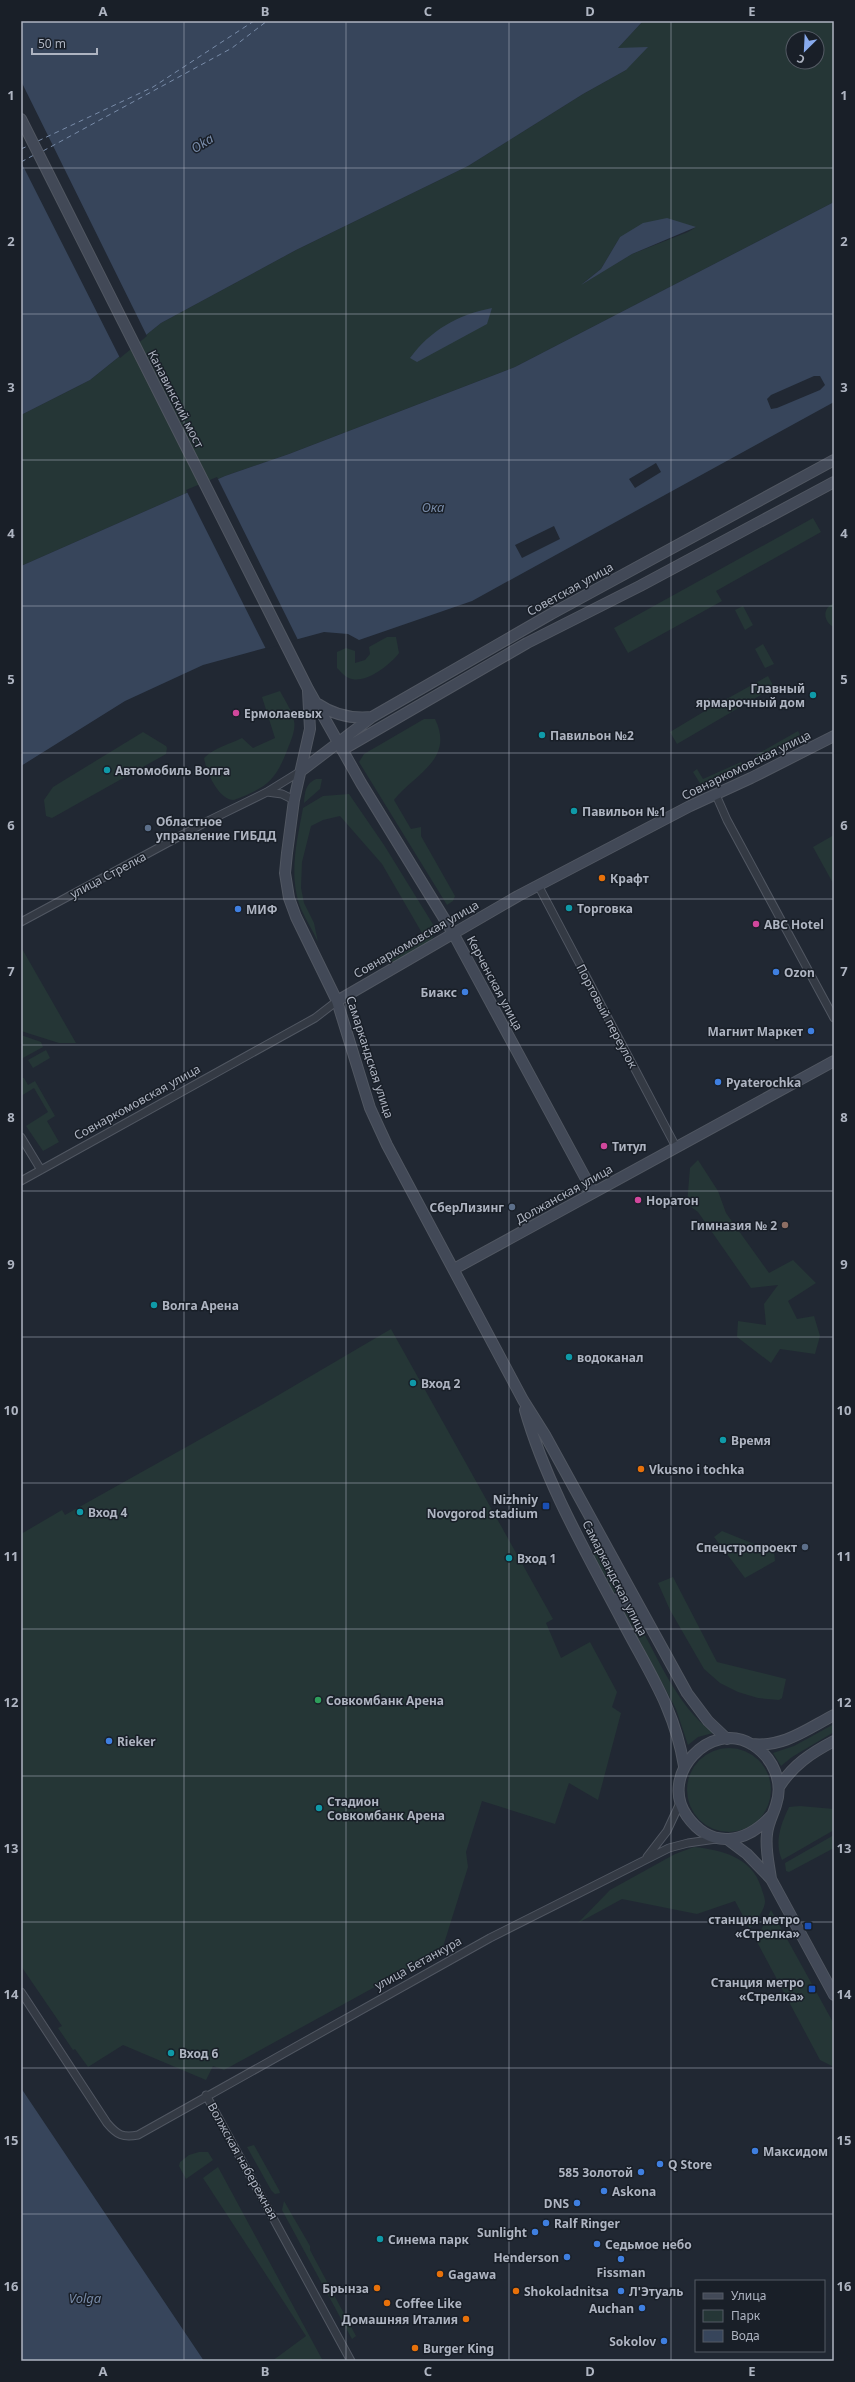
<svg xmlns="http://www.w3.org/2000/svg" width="855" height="2382" viewBox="0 0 855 2382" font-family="'Noto Sans',sans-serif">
<rect width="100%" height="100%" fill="#212833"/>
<!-- green -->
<path fill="#253636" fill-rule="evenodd" d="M643,21H834V202L515,367L289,454L225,476L21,566V415L90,380L161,323L296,250L468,166L583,94L626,70L617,49ZM793,38H817V62H793ZM696,227L688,232L632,254L583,283L601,269L620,237Z
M813,518L821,532L716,591L722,601L628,653L614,628Z
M834,603V627C823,622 822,608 834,603Z
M743,606L753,625L745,630L735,610Z
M387,637H396L399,653C391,664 367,683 352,679C346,678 342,673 337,668V652L346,648L355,651V663L365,660L370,654L369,647Z
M763,644L774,664L765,668L755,649Z
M768,676L774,687L677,744L670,732L710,708L706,707L705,701L709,698L712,700L714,706Z
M280,691C285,701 292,710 294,721C296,729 291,741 288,748C275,782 267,787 234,800C218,800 206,771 204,758C214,748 230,744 242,738L253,748L275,738L262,697Z
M424,719H435C455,760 414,774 394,800L411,829L421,827V836L455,896L453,901L447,905L359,762L364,754Z
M798,731L800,735L759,758L756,755Z
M143,732L166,746L167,748L166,754L52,818L46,816L44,800L53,787Z
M741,762L744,767L701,785L693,772L697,769L703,779Z
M316,779H322L320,789L304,803C305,792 305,784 316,779Z
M349,794L384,845L434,926V936L427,944L390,964L384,958V954L422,933L382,864L340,816L323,820L311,826L302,862L301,888L304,903L314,923L318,942C313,931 306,920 301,909C288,876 297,841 303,808L323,796Z
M834,835V885L813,847Z
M21,947L76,1043H59L21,1031Z
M21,1035L41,1042L43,1047L21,1059Z
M46,1050L50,1058L33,1068L28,1060Z
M21,1078H24L28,1085L35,1081L55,1116L47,1121L59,1142L43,1151L26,1126L48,1112L34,1088L21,1096Z
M698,1160L718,1191L726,1213L769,1273L793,1260L816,1283L788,1301L797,1319L814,1316L820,1336L815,1354L780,1349L771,1363L737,1337L738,1321L766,1325L764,1304L778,1285L751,1288L698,1212L687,1204L690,1168Z
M391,1329L553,1619L546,1623L561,1658L590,1642L617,1692L612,1707L621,1713L598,1800L569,1783L555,1824L482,1801L466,1852L468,1867L442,1950L224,2070L213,2066L206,2080L123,2045L88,2067L75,2049L73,2050L58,2028L62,2026L21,1966V1534L62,1510L65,1515L265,1403Z
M722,1531L774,1552L775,1561L745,1578L714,1537Z
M603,1550L627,1594L613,1592L594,1555Z
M673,1577L717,1662L786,1679L782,1698L779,1700L758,1698L738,1692L720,1683L704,1669L670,1610L658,1583Z
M628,1611L635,1617C658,1657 676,1705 713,1733L698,1737L688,1745L676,1709L624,1612Z
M834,1724V1732L792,1757L781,1766L773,1753L794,1746Z
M687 1790a42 42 0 1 1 84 0a42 42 0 1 1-84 0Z
M800,1806L834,1809V1830L782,1860C774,1842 781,1824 789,1807Z
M834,1835V1848L789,1872L786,1871L785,1863Z
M694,1847C721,1850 752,1857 761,1887C762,1891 765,1897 765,1902C764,1912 755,1921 750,1929L735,1901L697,1914L622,1899L578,1923L610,1890L675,1854Z
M771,1910L834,2024V2067L820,2060L756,1940Z
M254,2145L279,2190L280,2193L275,2194L271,2190L247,2147Z
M199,2152H208L213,2160L186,2179L179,2166L180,2162L189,2155Z
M218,2167L323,2361H272L306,2336L203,2178Z
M284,2201L310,2246V2250L356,2336L352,2339L282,2210Z"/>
<!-- water -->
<path fill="#37455b" d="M21,21H643L618,48L648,47L626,70L583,94L468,166L296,250L161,323L90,380L21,415Z
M834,202V402L472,601L359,640L348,634L324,632L203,665L125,701L21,766V566L225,476L289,454L515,367Z
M667,218L696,227L632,254L581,285L601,269L620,237L643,223Z
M492,308L487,324L417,362L410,358C431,330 457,315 492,308Z
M21,2088L204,2361H21Z"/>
<!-- pier -->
<path fill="#212833" d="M21,81L147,336L120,358L21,162Z
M814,376H820L825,385L820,390L777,408L771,409L767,399L771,395Z
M656,463L661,472L635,488L629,479Z
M217,477L298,640L266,649L186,490Z
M554,526L560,539L522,558L515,545Z"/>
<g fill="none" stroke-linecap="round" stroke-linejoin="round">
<!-- ferry -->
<path stroke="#788ba8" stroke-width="1" stroke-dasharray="5 4" stroke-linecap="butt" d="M38,141L153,87L254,21
M21,149L30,145
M43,151L232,48L267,21
M21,162L34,155"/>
<!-- street casing -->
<g stroke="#515762" stroke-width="9">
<path id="street" d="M267,792L282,794L294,800
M716,795L727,820L834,1018
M538,885L676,1147
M21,922L208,821L267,792L301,771
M21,1137L41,1170
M21,1181L315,1018L337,1001
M647,1857L667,1831L680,1803
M21,1992L107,2123C117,2135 123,2138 138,2135L490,1938L669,1848L688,1843L716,1839
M206,2095L351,2361"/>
</g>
<!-- secondary casing -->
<g stroke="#515762" stroke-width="12">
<path id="secondary" d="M21,119L308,689L361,783L453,933L593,1192
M308,691L310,729L294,800L287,853L285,873L289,898L296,917L337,1001L370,1108L387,1145L523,1400L545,1435L687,1693L708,1721L727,1739
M318,704C334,715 352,719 372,717L551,614L834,460
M342,750L527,643L640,586L834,482
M301,771L372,717
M337,1001L518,896L690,806L751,778L834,736
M454,1269L834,1061
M525,1410C547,1487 590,1559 627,1630C652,1677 675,1711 684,1766
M611,1599C628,1599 634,1612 644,1625
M751,1744C783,1748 807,1729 834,1715
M779,1787C793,1765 811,1753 834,1741
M771,1816C746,1843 711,1850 687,1816C658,1776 710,1718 753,1745C773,1758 784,1782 776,1805C773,1815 768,1823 767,1834C765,1849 769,1864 771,1879
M727,1839L747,1854L771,1879L834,1995"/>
</g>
<!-- street -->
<use href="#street" stroke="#343a44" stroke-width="7"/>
<!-- secondary -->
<use href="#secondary" stroke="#424957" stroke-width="10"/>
</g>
<!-- grid -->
<path fill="none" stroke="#aeb4c1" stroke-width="1" stroke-opacity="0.55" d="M184,21V2361M346,21V2361M509,21V2361M671,21V2361M21,168H834M21,314H834M21,460H834M21,606H834M21,753H834M21,899H834M21,1045H834M21,1191H834M21,1337H834M21,1483H834M21,1629H834M21,1776H834M21,1922H834M21,2068H834M21,2214H834"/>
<!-- markers -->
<g fill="#0f9aa8" stroke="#191f28" stroke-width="1.5">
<circle cx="813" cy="695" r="4"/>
<circle cx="542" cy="735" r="4"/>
<circle cx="107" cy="770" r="4"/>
<circle cx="574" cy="811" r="4"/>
<circle cx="569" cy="908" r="4"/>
<circle cx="154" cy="1305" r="4"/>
<circle cx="569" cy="1357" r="4"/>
<circle cx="413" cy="1383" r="4"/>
<circle cx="723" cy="1440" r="4"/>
<circle cx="80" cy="1512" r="4"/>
<circle cx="509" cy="1558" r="4"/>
<circle cx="319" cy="1808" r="4"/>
<circle cx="171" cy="2053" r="4"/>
<circle cx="380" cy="2239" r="4"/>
</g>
<g fill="#d1479c" stroke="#191f28" stroke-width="1.5">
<circle cx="236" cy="713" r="4"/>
<circle cx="756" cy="924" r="4"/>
<circle cx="604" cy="1146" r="4"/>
<circle cx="638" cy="1200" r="4"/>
</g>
<g fill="#5c6f8a" stroke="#191f28" stroke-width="1.5">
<circle cx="148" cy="828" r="4"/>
<circle cx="512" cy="1207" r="4"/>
<circle cx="805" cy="1547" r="4"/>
</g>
<g fill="#e8710a" stroke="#191f28" stroke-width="1.5">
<circle cx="602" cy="878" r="4"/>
<circle cx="641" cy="1469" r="4"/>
<circle cx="440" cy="2274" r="4"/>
<circle cx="377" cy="2288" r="4"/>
<circle cx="516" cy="2291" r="4"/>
<circle cx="387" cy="2303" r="4"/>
<circle cx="466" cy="2319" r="4"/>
<circle cx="415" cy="2348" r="4"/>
</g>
<g fill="#3f7fe0" stroke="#191f28" stroke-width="1.5">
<circle cx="238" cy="909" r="4"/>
<circle cx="776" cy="972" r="4"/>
<circle cx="465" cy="992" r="4"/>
<circle cx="811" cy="1031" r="4"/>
<circle cx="718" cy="1082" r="4"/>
<circle cx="109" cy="1741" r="4"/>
<circle cx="755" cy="2151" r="4"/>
<circle cx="660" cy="2164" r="4"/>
<circle cx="641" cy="2172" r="4"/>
<circle cx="604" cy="2191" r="4"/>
<circle cx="577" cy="2203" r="4"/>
<circle cx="546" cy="2223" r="4"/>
<circle cx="535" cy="2232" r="4"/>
<circle cx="597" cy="2244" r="4"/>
<circle cx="567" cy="2257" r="4"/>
<circle cx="621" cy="2259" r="4"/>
<circle cx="621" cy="2291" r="4"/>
<circle cx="642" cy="2308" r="4"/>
<circle cx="664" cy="2341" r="4"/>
</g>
<circle fill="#8d6e63" stroke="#191f28" stroke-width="1.5" cx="785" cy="1225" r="4"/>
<g fill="#1a4fb4" stroke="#191f28" stroke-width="1.5">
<rect x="542" y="1502" width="8" height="8" rx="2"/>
<rect x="804" y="1922" width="8" height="8" rx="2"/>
<rect x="808" y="1985" width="8" height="8" rx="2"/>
</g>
<circle fill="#2e9e5b" stroke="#191f28" stroke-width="1.5" cx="318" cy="1700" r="4"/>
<g text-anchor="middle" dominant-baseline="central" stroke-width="3" stroke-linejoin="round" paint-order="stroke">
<!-- street labels -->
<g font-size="12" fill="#aeb4c1" stroke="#191f28">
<text transform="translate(176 399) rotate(63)">Канавинский мост</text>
<text transform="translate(570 589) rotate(-29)">Советская улица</text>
<text transform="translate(746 765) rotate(-26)">Совнаркомовская улица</text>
<text transform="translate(108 875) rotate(-28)">улица Стрелка</text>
<text transform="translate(416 939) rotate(-30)">Совнаркомовская улица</text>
<text transform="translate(495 983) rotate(62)">Керченская улица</text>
<text transform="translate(607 1016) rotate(62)">Портовый переулок</text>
<text transform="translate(370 1057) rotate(72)">Самаркандская улица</text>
<text transform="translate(137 1102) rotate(-29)">Совнаркомовская улица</text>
<text transform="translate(564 1194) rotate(-29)">Должанская улица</text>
<text transform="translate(615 1578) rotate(63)">Самаркандская улица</text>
<text transform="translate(418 1963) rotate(-29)">улица Бетанкура</text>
<text transform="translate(243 2161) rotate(61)">Волжская набережная</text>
</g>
<!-- poi labels -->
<g font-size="12" font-weight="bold" fill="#aeb4c1" stroke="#191f28" text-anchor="start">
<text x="805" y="688" text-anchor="end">Главный<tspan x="805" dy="14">ярмарочный дом</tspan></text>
<text x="244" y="713">Ермолаевых</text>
<text x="550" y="735">Павильон №2</text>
<text x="115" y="770">Автомобиль Волга</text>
<text x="582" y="811">Павильон №1</text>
<text x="156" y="821">Областное<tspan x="156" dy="14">управление ГИБДД</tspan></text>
<text x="610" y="878">Крафт</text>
<text x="577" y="908">Торговка</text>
<text x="246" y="909">МИФ</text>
<text x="764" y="924">ABC Hotel</text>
<text x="784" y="972">Ozon</text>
<text x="457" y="992" text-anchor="end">Биакс</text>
<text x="803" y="1031" text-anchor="end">Магнит Маркет</text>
<text x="726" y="1082">Pyaterochka</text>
<text x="612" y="1146">Титул</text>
<text x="646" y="1200">Норатон</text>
<text x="504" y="1207" text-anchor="end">СберЛизинг</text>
<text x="777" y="1225" text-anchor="end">Гимназия № 2</text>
<text x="162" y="1305">Волга Арена</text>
<text x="577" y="1357">водоканал</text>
<text x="421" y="1383">Вход 2</text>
<text x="731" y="1440">Время</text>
<text x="649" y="1469">Vkusno i tochka</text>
<text x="538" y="1499" text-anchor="end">Nizhniy<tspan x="538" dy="14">Novgorod stadium</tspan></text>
<text x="88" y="1512">Вход 4</text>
<text x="797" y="1547" text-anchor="end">Спецстропроект</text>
<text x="517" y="1558">Вход 1</text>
<text x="326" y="1700">Совкомбанк Арена</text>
<text x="117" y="1741">Rieker</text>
<text x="327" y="1801">Стадион<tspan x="327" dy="14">Совкомбанк Арена</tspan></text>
<text x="800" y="1919" text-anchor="end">станция метро<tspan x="800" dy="14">«Стрелка»</tspan></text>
<text x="804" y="1982" text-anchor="end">Станция метро<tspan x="804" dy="14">«Стрелка»</tspan></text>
<text x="179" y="2053">Вход 6</text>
<text x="763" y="2151">Максидом</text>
<text x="668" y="2164">Q Store</text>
<text x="633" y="2172" text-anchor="end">585 Золотой</text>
<text x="612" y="2191">Askona</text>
<text x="569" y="2203" text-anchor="end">DNS</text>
<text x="554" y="2223">Ralf Ringer</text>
<text x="527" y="2232" text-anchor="end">Sunlight</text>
<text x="388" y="2239">Синема парк</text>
<text x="605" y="2244">Седьмое небо</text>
<text x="559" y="2257" text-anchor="end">Henderson</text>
<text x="621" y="2272" text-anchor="middle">Fissman</text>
<text x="448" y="2274">Gagawa</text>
<text x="369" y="2288" text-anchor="end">Брынза</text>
<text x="524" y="2291">Shokoladnitsa</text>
<text x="629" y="2291">Л'Этуаль</text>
<text x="395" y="2303">Coffee Like</text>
<text x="634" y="2308" text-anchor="end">Auchan</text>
<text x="458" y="2319" text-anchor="end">Домашняя Италия</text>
<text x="656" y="2341" text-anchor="end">Sokolov</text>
<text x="423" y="2348">Burger King</text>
</g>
<!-- water labels -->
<g font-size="13" font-style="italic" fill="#788ba8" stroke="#191f28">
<text transform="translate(202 143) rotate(-32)">Oka</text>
<text x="433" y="507">Ока</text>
<text x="85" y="2298">Volga</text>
</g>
</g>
<!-- border -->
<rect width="855" height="2382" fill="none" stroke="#191f28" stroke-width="44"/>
<!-- legend -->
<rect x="695" y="2280" width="130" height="72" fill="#191f28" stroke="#555b65"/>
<rect x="703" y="2293" width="20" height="6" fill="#424957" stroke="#555b65"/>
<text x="731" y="2300" font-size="12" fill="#aeb4c1">Улица</text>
<rect x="703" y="2310" width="20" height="12" fill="#253636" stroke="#555b65"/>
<text x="731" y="2320" font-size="12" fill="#aeb4c1">Парк</text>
<rect x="703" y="2330" width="20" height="12" fill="#37455b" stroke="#555b65"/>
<text x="731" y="2340" font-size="12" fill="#aeb4c1">Вода</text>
<!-- north arrow -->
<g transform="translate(805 50) rotate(204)"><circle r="19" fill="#191f28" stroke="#555b65"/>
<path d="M0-3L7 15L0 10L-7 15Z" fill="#87aaed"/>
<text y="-6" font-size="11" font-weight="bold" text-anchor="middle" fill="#aeb4c1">С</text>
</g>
<!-- scale -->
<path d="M32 48v6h65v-6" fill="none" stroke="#aeb4c1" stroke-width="2"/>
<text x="38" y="48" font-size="12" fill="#aeb4c1" stroke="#191f28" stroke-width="3" paint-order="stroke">50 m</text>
<rect x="22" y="22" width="811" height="2338" fill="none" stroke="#aeb4c1" stroke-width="1.5"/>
<g font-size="13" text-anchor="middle" font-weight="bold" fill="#aeb4c1">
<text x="103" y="16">A</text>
<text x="265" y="16">B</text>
<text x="428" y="16">C</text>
<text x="590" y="16">D</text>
<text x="752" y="16">E</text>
<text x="11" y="100">1</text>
<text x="844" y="100">1</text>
<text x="11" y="246">2</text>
<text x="844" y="246">2</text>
<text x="11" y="392">3</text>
<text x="844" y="392">3</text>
<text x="11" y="538">4</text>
<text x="844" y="538">4</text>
<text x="11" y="684">5</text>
<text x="844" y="684">5</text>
<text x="11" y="830">6</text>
<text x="844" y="830">6</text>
<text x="11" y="976">7</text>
<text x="844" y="976">7</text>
<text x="11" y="1122">8</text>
<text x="844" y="1122">8</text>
<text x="11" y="1269">9</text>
<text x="844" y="1269">9</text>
<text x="11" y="1415">10</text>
<text x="844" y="1415">10</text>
<text x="11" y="1561">11</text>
<text x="844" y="1561">11</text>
<text x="11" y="1707">12</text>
<text x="844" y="1707">12</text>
<text x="11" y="1853">13</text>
<text x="844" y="1853">13</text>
<text x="11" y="1999">14</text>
<text x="844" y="1999">14</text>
<text x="11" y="2145">15</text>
<text x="844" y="2145">15</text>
<text x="11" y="2291">16</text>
<text x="844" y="2291">16</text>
<text x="103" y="2376">A</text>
<text x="265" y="2376">B</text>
<text x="428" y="2376">C</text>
<text x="590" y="2376">D</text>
<text x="752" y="2376">E</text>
</g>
</svg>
